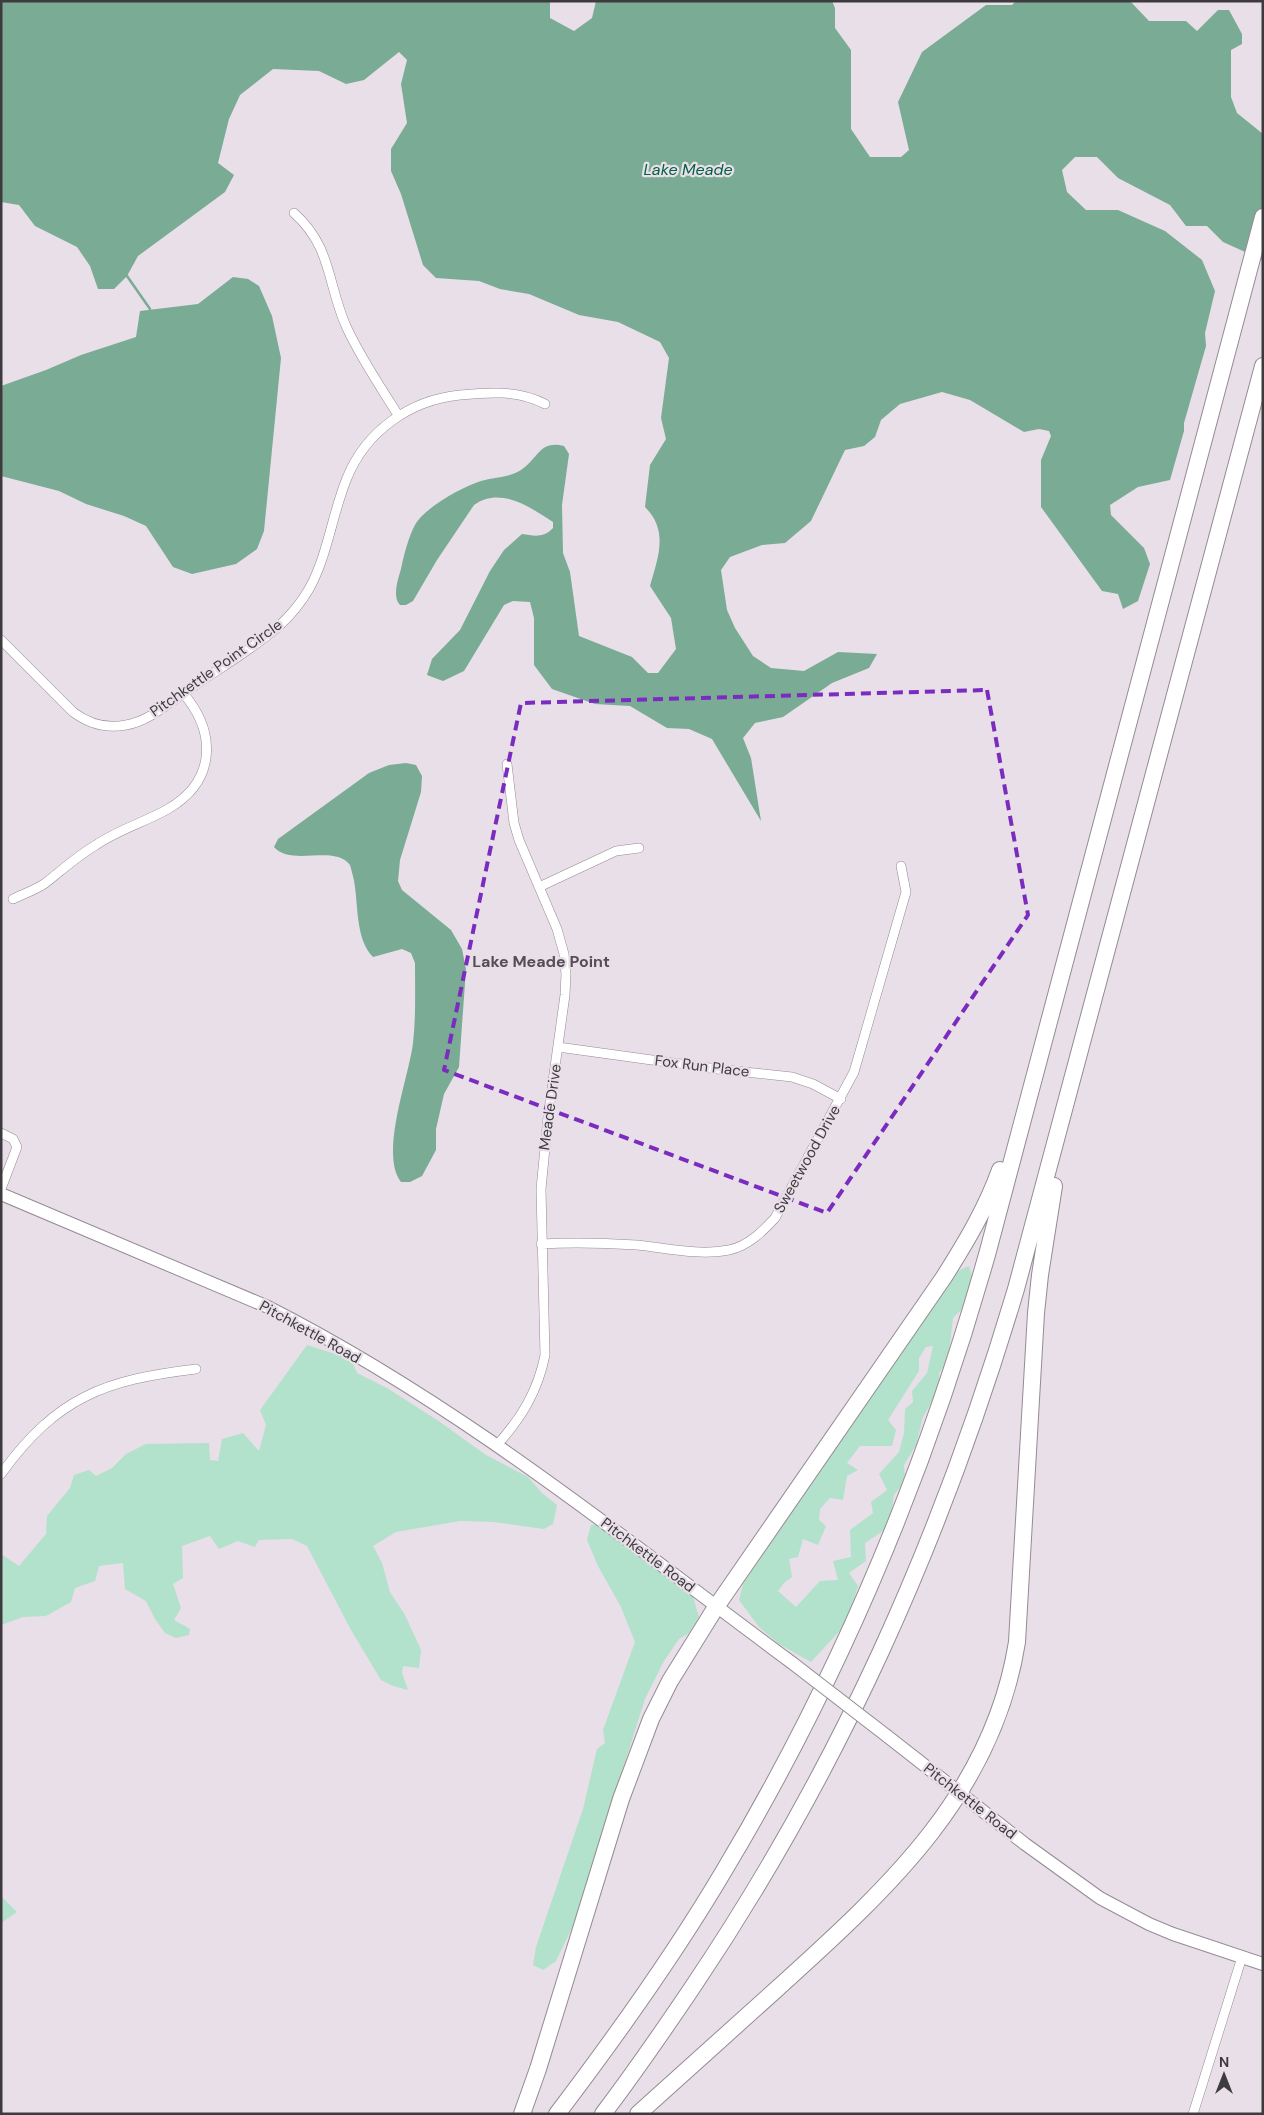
<svg xmlns="http://www.w3.org/2000/svg" width="1264" height="2115" viewBox="0 0 1264 2115" font-family="'DM Sans',sans-serif">
<rect width="100%" height="100%" fill="#e8dfe8"/>
<!-- green -->
<path fill="#b2e2cb" fill-rule="evenodd" d="M969,1266L973,1279L966,1305L953,1318L948,1361L939,1373L940,1387L923,1417L916,1445L904,1465L905,1481L894,1495L889,1527L865,1543L866,1561L849,1573L858,1586L847,1623L811,1662L779,1644L759,1627L739,1600L743,1584L951,1274ZM933,1346L927,1373L912,1391L913,1402L905,1409L904,1433L899,1452L879,1474L887,1490L871,1502L873,1513L850,1530L851,1557L833,1561L838,1580L820,1581L796,1607L778,1591L784,1583L792,1577L789,1559L798,1557L803,1539L818,1545L826,1526L819,1520L820,1509L830,1498L843,1500L847,1476L858,1470L847,1463L860,1446H892L896,1430L888,1420L919,1371V1358L926,1347Z
M307,1345L351,1359L357,1373L387,1388L440,1422L486,1455L528,1477L542,1493L557,1505L553,1524L544,1529L493,1522L460,1521L396,1532L373,1546L382,1563L390,1592L405,1615L421,1650L419,1668L403,1666L402,1673L408,1690L393,1686L381,1680L351,1630L307,1546L292,1539L259,1540L255,1547L238,1541L219,1549L210,1536L182,1546L183,1578L173,1584L181,1608L174,1620L190,1629L189,1635L176,1638L165,1633L155,1619L146,1601L125,1589L123,1563L99,1566L95,1581L75,1588L71,1602L46,1616L23,1617L1,1625V1554L19,1566L46,1534L47,1516L70,1488L74,1475L89,1470L96,1476L112,1468L126,1454L146,1444L209,1443L210,1460L218,1461L222,1439L243,1433L259,1451L266,1425L260,1410Z
M599,1524L675,1578L693,1597L699,1617L689,1633L679,1639L664,1661L645,1699L574,1924L556,1961L543,1970L533,1965L536,1947L583,1809L597,1749L605,1743L603,1730L635,1642L621,1607L598,1566L587,1540L591,1525Z
M1,1896L17,1912L1,1923Z"/>
<!-- water -->
<path fill="#7aab94" d="M1,1H550V18L574,31L592,18L596,1H832L835,8V28L851,50V129L870,157H901L909,150L898,102L922,52L986,5H1012L1016,1H1130L1149,21H1186L1197,31L1218,10H1229L1242,34V44L1231,50V97L1237,113L1263,134V260L1223,242L1207,226H1186L1170,205L1118,178L1097,157H1075L1062,170L1067,192L1086,210H1118L1165,231L1202,260L1215,291L1205,333L1206,346L1184,423V431L1170,480L1138,487L1110,505L1111,515L1144,548L1150,564L1138,601L1123,609L1118,594L1102,591L1041,507V460L1051,436L1049,431L1039,429L1024,432L970,400L942,392L900,404L881,420L875,437L864,446L845,450L811,521L785,543L762,545L730,557L721,570L727,610L735,628L753,656L771,668L804,671L838,652L877,654L869,668L832,683L783,717L755,723L743,738L751,758L761,821L712,739L689,729L667,728L630,706L595,704L552,689L534,665V618L530,602L513,601L504,605L464,671L443,681L427,675L432,659L460,630L490,571L504,550L522,534C534,536 544,538 553,528V522C530,507 500,486 474,505L437,560L413,601L406,605H400C392,597 398,579 401,569C404,555 408,538 415,525C424,508 462,487 481,481C494,477 509,478 521,470C539,458 539,440 564,446L569,454L562,505L563,553L570,572L579,636L632,657L648,673H658L676,649L671,618L650,586C658,557 669,531 645,507L650,465L666,439L661,418L669,358L660,342L618,322L579,315L529,294L500,289L479,281L436,278L423,265L401,194L391,171V149L407,123L401,84L407,60L399,52L364,80L346,84L319,71L273,69L240,95L229,119L218,163L234,175L225,192L138,256L127,276L114,289H98L90,266L77,247L35,226L19,205L1,202Z
M233,277L248,279L259,286L272,316L281,358L264,531L257,549L236,564L192,574L173,567L146,526L124,516L86,504L59,491L1,476V386L46,370L81,355L136,337L140,311L198,304Z
M406,763L416,765L422,776L421,792L400,860L398,881L402,890L451,930L462,949L466,969L459,1067L444,1094L436,1129V1150L422,1176L410,1182H401C379,1154 409,1077 413,1043C416,1017 415,989 415,963L411,953L402,949L373,957C354,938 359,900 353,876C352,873 351,868 350,865C334,844 291,867 274,847L278,839L369,773L389,765Z"/>
<g fill="none" stroke-linecap="round" stroke-linejoin="round">
<!-- stream -->
<path stroke="#7aab94" stroke-width="2.5" d="M127,276L150,309"/>
<!-- minor casing -->
<g stroke="#948b94" stroke-width="10">
<path id="minor" d="M294,213C332,247 327,283 346,326C360,357 380,386 398,415
M1,640L73,712C89,724 106,729 126,725C150,721 171,701 191,688C220,668 251,650 278,627C290,616 301,603 309,589C328,555 332,514 347,478C366,431 410,400 460,395C489,392 518,390 545,404
M539,887L616,851L639,848
M13,899C23,894 35,890 44,884C61,871 77,856 96,845C118,830 145,822 168,809C216,781 217,733 183,693
M558,1047L717,1069L792,1077L813,1084L841,1099
M1,1133L13,1139L17,1147L1,1189
M541,1244C573,1242 605,1243 637,1245C667,1248 699,1256 729,1250C748,1246 762,1232 775,1218L854,1072L906,892L901,866
M496,1446C521,1419 538,1391 545,1355L541,1189L548,1117L565,995L566,974L564,954L557,929L519,840L514,823L507,764
M1,1474C57,1397 104,1380 196,1369
M1193,2114L1242,1957"/>
</g>
<!-- secondary casing -->
<g stroke="#948b94" stroke-width="14">
<path id="secondary" d="M1,1194L268,1307C457,1403 622,1537 791,1662
M887,1736L1025,1844L1100,1898L1149,1924L1173,1934L1263,1964"/>
</g>
<!-- motorway casing -->
<g stroke="#948b94" stroke-width="18">
<path id="motorway" d="M522,2114L538,2069L621,1799L651,1719L670,1681L716,1607L944,1277C966,1242 986,1209 1000,1170
M557,2114C617,2035 675,1954 725,1869C841,1675 927,1468 988,1251L1263,217
M603,2114C634,2073 663,2031 692,1988C839,1770 941,1541 1016,1289L1263,366
M638,2114C685,2072 732,2029 779,1987C887,1889 993,1794 1017,1642L1036,1313L1040,1275L1054,1186"/>
</g>
<!-- minor -->
<use href="#minor" stroke="#fff" stroke-width="9"/>
<!-- secondary -->
<use href="#secondary" stroke="#fff" stroke-width="12"/>
<!-- motorway -->
<use href="#motorway" stroke="#fff" stroke-width="16"/>
<!-- secondary-bridge casing -->
<g stroke="#948b94" stroke-width="14" stroke-linecap="butt">
<path id="secondary-bridge" d="M791,1662L887,1736"/>
</g>
<!-- secondary-bridge -->
<use href="#secondary-bridge" stroke="#fff" stroke-width="12"/>
</g>
<!-- marked area -->
<path fill="none" stroke="#7b2cbf" stroke-width="4" stroke-dasharray="10 6" stroke-linejoin="round" d="M987,690L1028,915L827,1213L444,1070L521,703Z"/>
<g text-anchor="middle" dominant-baseline="central" stroke-width="4.5" stroke-linejoin="round" paint-order="stroke">
<!-- street labels -->
<g font-size="15" fill="#3e3b3e" stroke="#e8dfe8">
<text transform="translate(216 668) rotate(-35)">Pitchkettle Point Circle</text>
<text transform="translate(702 1066) rotate(7)">Fox Run Place</text>
<text transform="translate(550 1107) rotate(-82)">Meade Drive</text>
<text transform="translate(807 1159) rotate(-61)">Sweetwood Drive</text>
<text transform="translate(310 1332) rotate(29)">Pitchkettle Road</text>
<text transform="translate(648 1555) rotate(37)">Pitchkettle Road</text>
<text transform="translate(970 1801) rotate(38)">Pitchkettle Road</text>
</g>
<!-- water labels -->
<g font-size="16" font-style="italic" fill="#036143" stroke="#e8dfe8">
<text x="688" y="169">Lake Meade</text>
</g>
<!-- neighbourhood labels -->
<g font-size="16" font-weight="bold" fill="#564e56" stroke="#e8dfe8">
<text x="541" y="961">Lake Meade Point</text>
</g>
</g>
<!-- border -->
<rect width="1264" height="2115" fill="none" stroke="#3e3b3e" stroke-width="5"/>
<!-- north arrow -->
<g transform="translate(1224 2075)" stroke="#e8dfe8" stroke-width="4" paint-order="stroke">
<path d="M0-4L9 19L0 12L-9 19Z" fill="#3e3b3e"/>
<text y="-8" font-size="14" font-weight="bold" text-anchor="middle" fill="#3e3b3e">N</text>
</g>
</svg>
